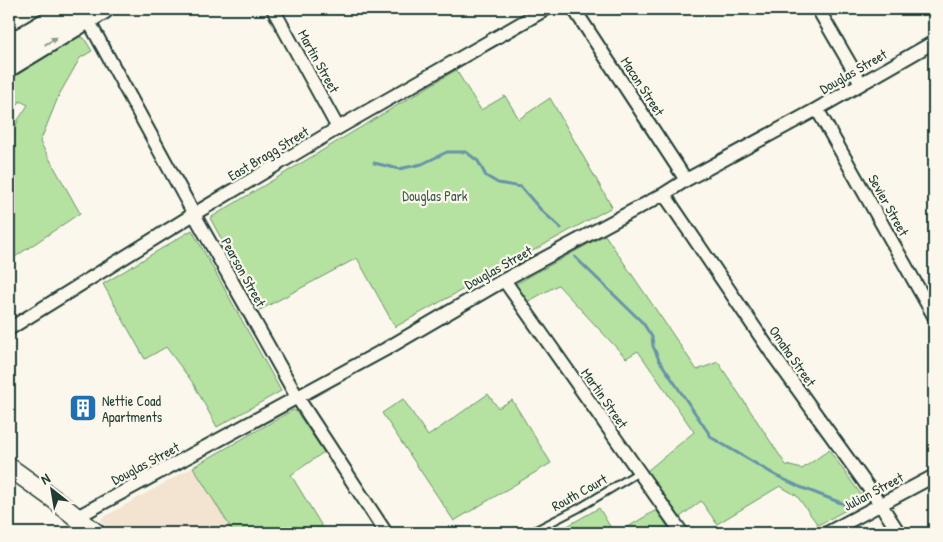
<svg xmlns="http://www.w3.org/2000/svg" width="943" height="542" viewBox="0 0 943 542" font-family="'Patrick Hand',sans-serif">
<rect width="100%" height="100%" fill="#fbf7ec"/>
<filter id="ink" filterUnits="userSpaceOnUse"><feTurbulence type="fractalNoise" baseFrequency=".02" numOctaves="2"/><feDisplacementMap in="SourceGraphic" scale="10" xChannelSelector="R" yChannelSelector="G"/><feConvolveMatrix kernelMatrix="1 2 1 2 8 2 1 2 1" color-interpolation-filters="sRGB"/></filter>
<g filter="url(#ink)">
<!-- built -->
<path fill="#f3e3d1" d="M193,467L234,533H112L101,521L102,518Z"/>
<!-- green -->
<path fill="#b5e2a0" stroke="#6a906a" d="M79,37L84,38L92,51L80,58L59,95L40,142L80,213L9,261V147L18,120L28,105L20,101L9,119V80Z
M456,70L481,110L505,96L519,119L550,98L612,207L395,327L357,258L260,310L210,218Z
M192,230L281,391L217,427L193,383L166,347L145,359L103,284Z
M605,235L697,370L718,362L786,465L802,469L829,450L862,496L861,502L818,525L797,496L780,486L717,524L701,501L680,517L647,471L694,432L638,351L626,358L558,285L527,302L514,285Z
M488,394L498,408L512,400L551,463L454,521L382,413L403,399L428,436Z
M293,410L296,411L324,452L291,475L326,533H234L193,467Z
M599,508L614,533H555Z
M656,510L668,527L657,533H618Z"/>
<g fill="none" stroke-linecap="round" stroke-linejoin="round">
<!-- stream -->
<path stroke="#6793a8" stroke-width="3" d="M374,163L399,169L422,164L447,152H466L478,161L486,176L498,183L521,187L541,210L561,228
M575,257L643,323L652,337L653,346L659,360L712,438L777,476L800,487L849,506
M915,530L922,533"/>
<!-- service casing -->
<g stroke="#1f3d34" stroke-width="10">
<path id="service" d="M530,533L579,508L639,472"/>
</g>
<!-- minor casing -->
<g stroke="#1f3d34" stroke-width="16">
<path id="minor" d="M273,9L338,128
M574,9L686,180
M818,9L861,83
M87,18L194,214L297,397L386,533
M817,109L934,316
M664,194L771,352L881,505L899,533
M504,280L682,533
M9,329L194,214L338,128L546,9
M77,517L386,349L504,280L664,194L686,180L817,109L934,42
M827,533L934,476"/>
</g>
<!-- secondary casing -->
<g stroke="#1f3d34" stroke-width="21">
<path id="secondary" d="M9,467L55,500L96,533"/>
</g>
<!-- primary casing -->
<g stroke="#1f3d34" stroke-width="24">
<path id="primary" d="M9,45L70,9
M9,66L103,9"/>
</g>
<!-- service -->
<use href="#service" stroke="#fbf7ec" stroke-width="6"/>
<!-- minor -->
<use href="#minor" stroke="#fbf7ec" stroke-width="12"/>
<!-- secondary -->
<use href="#secondary" stroke="#fbf7ec" stroke-width="18"/>
<!-- primary -->
<use href="#primary" stroke="#fbf7ec" stroke-width="20"/>
</g>
<!-- one-way arrows -->
<defs><path id="oneway-solid" d="M-6-.8H1V-3.2L6.5 0L1 3.2V.8H-6Z" transform="scale(1.25)"/></defs>
<use fill="#8d9a90" href="#oneway-solid" transform="translate(51 41) rotate(-31)"/>
</g>
<!-- icons -->
<defs>
<g id="building-square" transform="scale(1.4375)"><rect x="-9" y="-9" width="18" height="18" rx="4" fill="#1f6fb2" stroke="#fbf7ec"/><path d="M-4-6H4V6H1V3H-1V6H-4ZM-2.5-4.3h1.7v1.8h-1.7ZM.8-4.3h1.7v1.8H.8ZM-2.5-1h1.7V.8h-1.7ZM.8-1h1.7V.8H.8Z" fill="#fff"/></g>
</defs>
<g fill-rule="evenodd">
<use href="#building-square" x="83" y="408"/>
</g>
<g text-anchor="middle" dominant-baseline="central" stroke-width="4.5" stroke-linejoin="round" paint-order="stroke">
<!-- street labels -->
<g font-size="14" fill="#1f3d34" stroke="#fbf7ec">
<text transform="translate(319 61) rotate(61)">Martin Street</text>
<text transform="translate(853 71) rotate(-30)">Douglas Street</text>
<text transform="translate(643 86) rotate(57)">Macon Street</text>
<text transform="translate(268 153) rotate(-31)">East Bragg Street</text>
<text transform="translate(889 205) rotate(61)">Sevier Street</text>
<text transform="translate(498 267) rotate(-29)">Douglas Street</text>
<text transform="translate(244 272) rotate(61)">Pearson Street</text>
<text transform="translate(793 356) rotate(55)">Omaha Street</text>
<text transform="translate(605 398) rotate(55)">Martin Street</text>
<text transform="translate(145 463) rotate(-28)">Douglas Street</text>
<text transform="translate(873 491) rotate(-28)">Julian Street</text>
<text transform="translate(579 492) rotate(-29)">Routh Court</text>
</g>
<!-- park labels -->
<g font-size="14" fill="#3d5e4a" stroke="#fbf7ec">
<text x="435" y="195">Douglas Park</text>
</g>
<!-- poi labels -->
<g font-size="14" fill="#1f3d34" stroke="#fbf7ec" text-anchor="start">
<text x="102" y="400">Nettie Coad<tspan x="102" dy="16">Apartments</tspan></text>
</g>
</g>
<!-- margin -->
<rect width="943" height="542" fill="none" stroke="#fbf7ec" stroke-width="30"/>
<rect x="15" y="15" width="913" height="512" fill="none" stroke="#1f3d34" stroke-width="2" filter="url(#ink)"/>
<!-- north arrow -->
<g transform="translate(52 490) rotate(329)" stroke="#fbf7ec" stroke-width="4" paint-order="stroke">
<path d="M0-4L9 19L0 12L-9 19Z" fill="#1f3d34"/>
<text y="-8" font-size="14" font-weight="bold" text-anchor="middle" fill="#1f3d34">N</text>
</g>
</svg>
